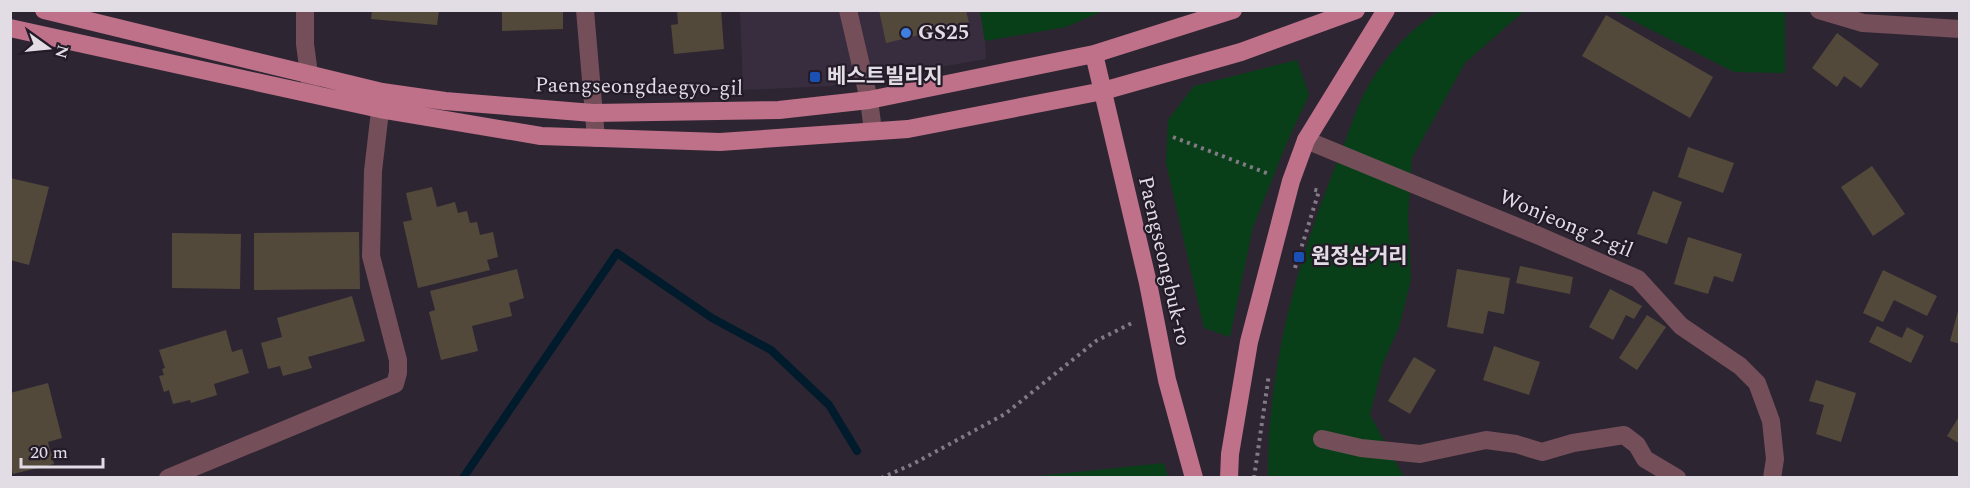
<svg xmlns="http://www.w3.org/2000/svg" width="1970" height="488" viewBox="0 0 1970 488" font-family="Spectral,'Noto Sans KR',serif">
<rect width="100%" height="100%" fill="#2d2532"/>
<!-- built -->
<path fill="#382d3f" d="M740,11H980L985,41L986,59L831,86L743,90Z"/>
<!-- green -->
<path fill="#093f18" d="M1779,10L1785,13V73L1734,72L1614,11Z
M980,11V10L1103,11L1066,27L985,41Z
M1440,11H1524L1465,63L1412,158L1408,217L1411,280L1399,327L1383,363L1370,415L1404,477L1268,478C1267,369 1297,262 1337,162C1347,139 1354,112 1366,90C1384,58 1409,29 1440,11Z
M1297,60L1309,95L1288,140L1253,227L1230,337L1204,328L1166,163L1168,120L1194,86Z
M1164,463L1168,477H1027H1028Z"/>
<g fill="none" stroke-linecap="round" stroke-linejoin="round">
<!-- stream -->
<path stroke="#001b2b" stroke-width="8" d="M463,478L617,253L712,318L771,350L829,405L857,451"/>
</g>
<!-- building -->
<path fill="#53493b" d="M372,10H439L437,25L371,19Z
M502,10H563V29L502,31Z
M677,10H721L724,49L674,54L671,25L678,24Z
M879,10H966L969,23L886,43Z
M1606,15L1713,77L1690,118L1582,56Z
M1837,33L1879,64L1861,88L1844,76L1837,87L1812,68Z
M1688,147L1734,163L1723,193L1678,177Z
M1872,166L1905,214L1873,236L1841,187Z
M10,178L49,187L29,265L10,260Z
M432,187L437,207L455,202L458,213L467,211L470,223L477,222L480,235L493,232L498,257L487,260L490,270L418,288L403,222L412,220L406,193Z
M1653,191L1682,202L1667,244L1637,234Z
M359,232L360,289L254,290V233Z
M172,233L241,234L240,289L172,288Z
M1688,237L1742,254L1733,282L1714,276L1708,294L1674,284Z
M1520,266L1573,277L1570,294L1516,283Z
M517,269L524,298L509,303L512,316L472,326L478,351L441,360L429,312L435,310L430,291Z
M1457,269L1510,278L1504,314L1488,311L1483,334L1447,327Z
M1883,270L1937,296L1927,316L1894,300L1883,322L1863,313Z
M1610,289L1642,306L1634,319L1626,315L1613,340L1589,327Z
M352,296L365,341L308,357L312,368L283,376L280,366L268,369L261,343L282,337L277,318Z
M1959,307H1960V344L1950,341Z
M1647,315L1666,327L1637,370L1619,358Z
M1877,326L1902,338L1907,327L1924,336L1911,363L1869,342Z
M226,330L232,352L242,349L249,373L214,384L217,395L191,403L190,400L173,404L169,390L164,392L159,376L164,375L162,369L165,368L159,350Z
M1494,346L1540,362L1529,395L1483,380Z
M1414,357L1436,370L1410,414L1388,401Z
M1816,380L1856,393L1841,442L1816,434L1824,405L1809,401Z
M48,383L62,438L48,442L54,464L13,474L10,463V393Z
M1960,415V444L1947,436Z"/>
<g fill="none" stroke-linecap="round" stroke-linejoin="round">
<!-- path -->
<path stroke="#827b86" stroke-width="4" stroke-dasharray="3 4.5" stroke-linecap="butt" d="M1173,137L1269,174
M1295,268L1319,191L1312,189
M881,478L913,464L1005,414L1096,341L1134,322
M1254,478L1269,374"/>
<!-- minor -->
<path stroke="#744e59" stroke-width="18" d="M305,10V44L311,89
M585,10L596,138
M848,10L869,100L873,131
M1819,10L1863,23L1960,29
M1306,140L1537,235L1638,279L1681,326L1740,366L1757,383L1771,421L1775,459L1772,478
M1322,439L1361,448L1420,454L1486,440L1516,444L1542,452L1573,443L1624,435L1637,445L1645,459L1677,478
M168,478L395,384L398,373V360L371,256L373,171L382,94"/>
<!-- major -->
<path stroke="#be7189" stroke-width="18" d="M44,10L382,92L445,101L593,113L779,110L869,100L1094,54L1233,10
M10,28L380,109L541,136L720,142L908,129L1103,91L1241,52L1356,10
M1094,54L1148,283L1167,380L1194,478
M1229,478L1230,454L1249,342L1291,181L1306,140L1386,10"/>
</g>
<!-- markers -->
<circle fill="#3f7fe0" stroke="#231b28" stroke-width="2" cx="906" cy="33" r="6"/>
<g fill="#1a4fb4" stroke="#231b28" stroke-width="2">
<rect x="809" y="71" width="12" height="12" rx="3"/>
<rect x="1293" y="251" width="12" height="12" rx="3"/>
</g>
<g text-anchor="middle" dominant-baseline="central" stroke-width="4.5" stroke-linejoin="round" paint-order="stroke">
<!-- poi labels -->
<g font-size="21" font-weight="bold" fill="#e2dce5" stroke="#231b28" text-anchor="start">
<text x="918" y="33">GS25</text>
<text x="827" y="77">베스트빌리지</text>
<text x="1311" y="257">원정삼거리</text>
</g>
<!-- street labels -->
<g font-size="21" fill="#e2dce5" stroke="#231b28">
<text transform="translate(639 87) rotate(1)">Paengseongdaegyo-gil</text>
<text transform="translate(1566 224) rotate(23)">Wonjeong 2-gil</text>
<text transform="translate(1164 261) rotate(77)">Paengseongbuk-ro</text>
</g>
</g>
<!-- border -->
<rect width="1970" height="488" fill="none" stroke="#e2dce5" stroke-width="24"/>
<!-- north arrow -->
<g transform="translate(48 48) rotate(105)" stroke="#231b28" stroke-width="4.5" paint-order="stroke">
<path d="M0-4.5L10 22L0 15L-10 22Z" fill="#e2dce5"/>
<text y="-9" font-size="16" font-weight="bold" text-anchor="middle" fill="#e2dce5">N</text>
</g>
<!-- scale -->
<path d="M21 458v9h82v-9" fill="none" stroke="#e2dce5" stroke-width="3"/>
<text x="30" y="458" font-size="18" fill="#e2dce5" stroke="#231b28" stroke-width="4.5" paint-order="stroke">20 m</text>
</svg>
